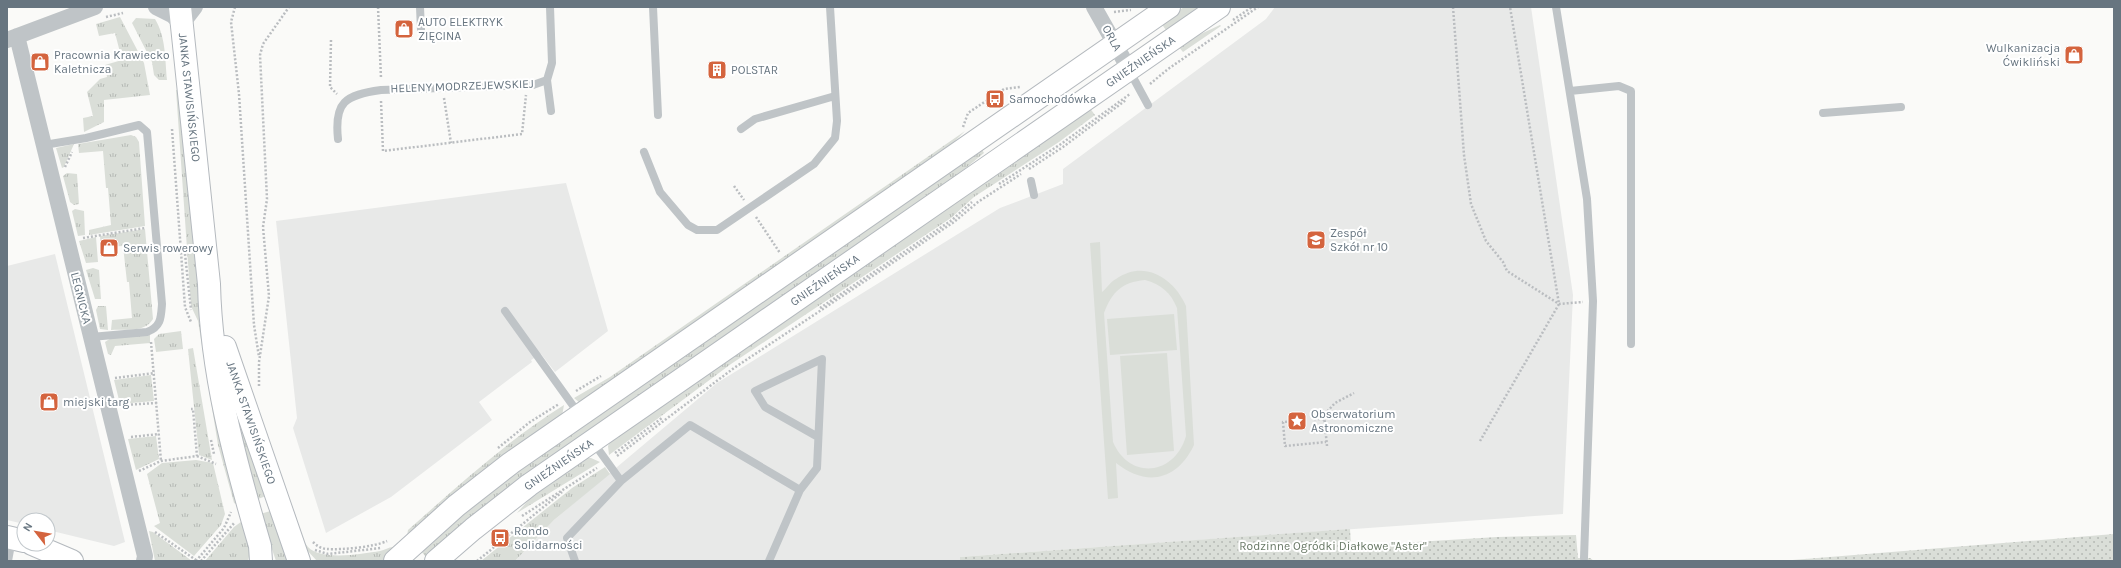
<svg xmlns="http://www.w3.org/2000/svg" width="2121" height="568" viewBox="0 0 2121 568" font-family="Karla,sans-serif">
<defs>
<pattern id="grass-tufts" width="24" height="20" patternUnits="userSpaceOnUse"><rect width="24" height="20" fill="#daded8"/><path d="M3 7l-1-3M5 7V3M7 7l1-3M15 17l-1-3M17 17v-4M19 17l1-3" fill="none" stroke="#b5b9b4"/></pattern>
<pattern id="garden-dots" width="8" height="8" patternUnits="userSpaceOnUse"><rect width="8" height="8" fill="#daded8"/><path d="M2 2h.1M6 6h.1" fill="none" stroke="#b5b9b4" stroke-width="1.8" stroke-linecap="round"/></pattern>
</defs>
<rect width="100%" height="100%" fill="#fafaf8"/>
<!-- built -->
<path fill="#e8e9e8" d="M1275,7H1531L1573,295L1563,514L960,557V561H515L554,520L717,383L1000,208L1063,184V169L1266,19Z
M566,183L608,331L555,372L541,354L531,360L532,362L479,402L492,420L391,497L326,533L293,428L297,418L276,221Z
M55,254L125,542L114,546L48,530V520H24V524L7,520V266Z"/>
<!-- grass -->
<path fill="url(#grass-tufts)" d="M1184,7H1205L1168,33L1161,23Z
M120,17L144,63L150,95L104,100V122L84,132L83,118L93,116L87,92L100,79L107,77L105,65L122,60L115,33L99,36L96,24Z
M136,18L155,19C166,37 165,59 167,80H159L154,75L152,62L132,23Z
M1220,25L1221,26L1183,52L1177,45Z
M176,90H180L238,505L234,503L218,445L198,321L191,306Z
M1089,107L1095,115L1059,142L974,197L951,218L731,364L609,455L608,446L610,442Z
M965,131L937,159L580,403L574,398L610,377Z
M131,135L136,137L139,142L145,226L89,235V230L111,225L108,188H106L103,151L79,153L78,144Z
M74,144L64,167L62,168L56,148Z
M981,148L984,153L943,187L427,558L419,549L477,499Z
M67,173L77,174L79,204L74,205L70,202L63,176Z
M75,209L84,211L85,235L78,236L72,211Z
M145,229L153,319C145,333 126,329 111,330L112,320L132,318L129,282H127L123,246L101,247L100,236Z
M96,237L98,262L86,263L79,241Z
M93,268L99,270L101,299H95L86,270Z
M98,306H106L108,330L100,329L96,310Z
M181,331L183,349L156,352L154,339L159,334Z
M150,335V343L115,346L111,355L108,354L105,342L111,338Z
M193,348L212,460L199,455L188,349Z
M151,375L154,401L120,404L114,380Z
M564,405L562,416L407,536L408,530C458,486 508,440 564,405Z
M240,429L243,431L269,495L255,500Z
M156,436L159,459L136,470L128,439Z
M584,458H591L600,462L517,513L533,495Z
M196,460L213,463L225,514L221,525L194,556L154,526L160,523L147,474L162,463Z
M605,467L610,474L554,520L515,561H481L572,488Z
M291,505C299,518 298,536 308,547C321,561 362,554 380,551C386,550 391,545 397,548L382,561H317L305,548Z
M274,510L288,561H276L260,514Z
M245,519L250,552L248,561H205L234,527Z
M149,531L153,532L192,561H155Z"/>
<!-- garden -->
<path fill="url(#garden-dots)" d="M1350,529L1351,546L1497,537L1576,535L1578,558H1590L1594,561H960V557Z
M2114,534V561H1780Z"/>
<!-- pitch -->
<path fill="#daded8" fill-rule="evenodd" d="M1100,242L1102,292C1107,288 1110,282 1116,279C1144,259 1174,278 1186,306L1194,445C1177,481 1146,487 1116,463L1118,498L1108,499L1090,243ZM1145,280C1161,284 1171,293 1177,308L1186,436C1175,475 1130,481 1113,442L1104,313C1112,292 1122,282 1145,280Z
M1174,314L1177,350L1110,355L1107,319Z
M1167,353L1174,451L1127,455L1120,356Z"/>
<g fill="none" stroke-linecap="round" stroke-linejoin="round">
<!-- secondary casing -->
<g stroke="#b4b9be" stroke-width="24">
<g id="secondary">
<path id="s1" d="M180,7L209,284C211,373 235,461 260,546L261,561"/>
<path id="s2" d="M225,347L299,561"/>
<path d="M7,537L24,541"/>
<path d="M32,544L72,561"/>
<path d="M395,561L456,506L511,463L1169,7"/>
<path id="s3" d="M436,561L473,529L529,485L1219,7"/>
</g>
</g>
<!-- path -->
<path stroke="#babdc0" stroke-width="2.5" stroke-dasharray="2 2" stroke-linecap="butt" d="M235,7L231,22L239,94L254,325L259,357
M378,7L381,78
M1453,7L1464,155L1471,204L1486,241L1503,262L1507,271L1559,304L1583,302
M1114,12L1131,10
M106,17L123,13
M1233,20L1252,7
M331,40L330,87L337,94
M1150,84L1168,69L1258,7
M444,98L451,143
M381,101L383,151L522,134L526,95
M963,127L968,113L1004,89L1020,87
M172,129L185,307L191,322
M65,167L72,152
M1029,169L1063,147L1126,100
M999,184L1061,144L1130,94
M734,186L744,200
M756,217L780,253
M83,238L145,228
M185,254L191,310
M820,308L952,220L972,202
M151,342L161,461
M115,378L155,373
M259,386V362L269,296L263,227L267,199L260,55L263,44L289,7
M576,391L601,376
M123,405L157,403
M1314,419H1324
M1299,421L1283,422L1285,446L1326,442
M131,437L159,434
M211,440L214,454
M1480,441L1559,304L1510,7
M1327,446L1324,415L1335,403L1354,393
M498,448L530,422L559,404
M615,453L662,418
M197,456L216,464
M617,456L734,368L954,222L978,202L1021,174
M139,471L161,461L197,456L193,409H191
M522,516L597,468
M155,532L196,560
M313,542C317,546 322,549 327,549C342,550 374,547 387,541
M315,550L328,554L381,548
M196,561L224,528L231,512
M201,561L235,522
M477,561L562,492"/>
<!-- lane -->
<path stroke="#bfc4c7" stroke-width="8" d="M420,7L421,30
M653,7L658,115
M1556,7L1587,199L1593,301L1584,558
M1129,70L1148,105
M547,80L551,111
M1570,91L1619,86L1631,91V344
M1823,113L1901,107
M741,129L755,119L835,96
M338,139C334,102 345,95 381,90L533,85L547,80L552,63L550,7
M44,145L86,138L139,125L147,132L162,304C161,318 161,327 147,332L91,337
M644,152L660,192L688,225L697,230H717L814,164L835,138L837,121L830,7
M1031,181L1034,195
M505,311L579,414
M621,481L690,425L800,490
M8,561L12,539
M575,561L567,538L621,481L593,442
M769,561L800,490L817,468L822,359L755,391L765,407L818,437"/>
<!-- street -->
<path stroke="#bfc4c7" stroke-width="16" d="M156,7L172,15L182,24L195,7
M1094,7L1129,69
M17,36L145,556L144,561
M7,40L95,7"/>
<!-- secondary -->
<use href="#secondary" stroke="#fff" stroke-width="22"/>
</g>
<!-- icons -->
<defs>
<g id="shop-square" transform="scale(1)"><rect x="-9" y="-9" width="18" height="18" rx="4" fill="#d4643e" stroke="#fff"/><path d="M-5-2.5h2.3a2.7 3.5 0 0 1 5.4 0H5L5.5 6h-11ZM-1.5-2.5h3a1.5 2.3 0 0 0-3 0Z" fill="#fff"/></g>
<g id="building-square" transform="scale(1)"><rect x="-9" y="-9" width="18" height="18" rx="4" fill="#d4643e" stroke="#fff"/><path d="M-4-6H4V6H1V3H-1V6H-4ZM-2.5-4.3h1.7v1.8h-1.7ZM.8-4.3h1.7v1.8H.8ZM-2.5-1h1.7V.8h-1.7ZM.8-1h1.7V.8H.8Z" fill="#fff"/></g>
<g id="bus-square" transform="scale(1)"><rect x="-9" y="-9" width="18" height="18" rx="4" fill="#d4643e" stroke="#fff"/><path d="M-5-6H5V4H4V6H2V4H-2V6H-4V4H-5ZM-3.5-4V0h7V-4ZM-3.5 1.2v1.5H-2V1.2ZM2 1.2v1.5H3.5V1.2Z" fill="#fff"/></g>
<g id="school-square" transform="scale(1)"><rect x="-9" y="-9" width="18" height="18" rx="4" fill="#d4643e" stroke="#fff"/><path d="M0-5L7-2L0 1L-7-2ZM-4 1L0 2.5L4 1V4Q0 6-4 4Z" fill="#fff"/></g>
<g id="sight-square" transform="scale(1)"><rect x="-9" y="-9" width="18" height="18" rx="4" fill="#d4643e" stroke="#fff"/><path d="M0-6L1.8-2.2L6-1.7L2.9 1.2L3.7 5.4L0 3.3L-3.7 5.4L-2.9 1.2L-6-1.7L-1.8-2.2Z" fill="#fff"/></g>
</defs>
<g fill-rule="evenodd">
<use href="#shop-square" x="404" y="29"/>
<use href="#shop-square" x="2074" y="55"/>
<use href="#shop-square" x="40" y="62"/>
<use href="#building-square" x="717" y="70"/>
<use href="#bus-square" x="995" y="99"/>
<use href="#school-square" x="1316" y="240"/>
<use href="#shop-square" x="109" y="248"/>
<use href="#shop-square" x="49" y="402"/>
<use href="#sight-square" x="1297" y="421"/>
<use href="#bus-square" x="500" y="538"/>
</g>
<g text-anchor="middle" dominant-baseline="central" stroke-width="4" stroke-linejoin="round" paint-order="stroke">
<!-- poi labels -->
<g font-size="12" fill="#677580" stroke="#fff" text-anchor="start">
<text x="418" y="22">AUTO ELEKTRYK<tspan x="418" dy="14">ZIĘCINA</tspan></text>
<text x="2060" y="48" text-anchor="end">Wulkanizacja<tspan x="2060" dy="14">Ćwikliński</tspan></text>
<text x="54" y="55">Pracownia Krawiecko<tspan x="54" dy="14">Kaletnicza</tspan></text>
<text x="731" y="70">POLSTAR</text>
<text x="1009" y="99">Samochodówka</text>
<text x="1330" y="233">Zespół<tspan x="1330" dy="14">Szkół nr 10</tspan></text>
<text x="123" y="248">Serwis rowerowy</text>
<text x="63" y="402">miejski targ</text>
<text x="1311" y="414">Obserwatorium<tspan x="1311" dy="14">Astronomiczne</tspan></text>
<text x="514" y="531">Rondo<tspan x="514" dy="14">Solidarności</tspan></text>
</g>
<!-- street labels -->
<g font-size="12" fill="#677580" stroke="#fff">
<text transform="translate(1112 38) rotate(62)">ORLA</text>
<text stroke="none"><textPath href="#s3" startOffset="864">GNIEŹNIEŃSKA</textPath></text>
<text transform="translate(462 86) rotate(-2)">HELENY MODRZEJEWSKIEJ</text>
<text stroke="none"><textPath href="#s1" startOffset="91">JANKA STAWISIŃSKIEGO</textPath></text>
<text stroke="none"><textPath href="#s3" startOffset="480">GNIEŹNIEŃSKA</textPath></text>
<text transform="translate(81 298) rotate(76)">LEGNICKA</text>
<text stroke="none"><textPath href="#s2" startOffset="80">JANKA STAWISIŃSKIEGO</textPath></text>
<text stroke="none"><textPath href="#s3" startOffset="156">GNIEŹNIEŃSKA</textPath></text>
</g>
<!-- park labels -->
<g font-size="12" fill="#697966" stroke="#fff">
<text x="1333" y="546">Rodzinne Ogródki Diałkowe "Aster"</text>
</g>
</g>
<!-- border -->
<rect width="2121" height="568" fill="none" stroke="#677580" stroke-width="16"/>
<!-- north arrow -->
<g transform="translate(36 532) rotate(301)"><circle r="19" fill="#ffffff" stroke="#c2c8cc"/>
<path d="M0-3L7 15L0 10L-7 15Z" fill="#d4643e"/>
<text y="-6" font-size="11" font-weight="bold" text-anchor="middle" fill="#677580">N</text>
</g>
</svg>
